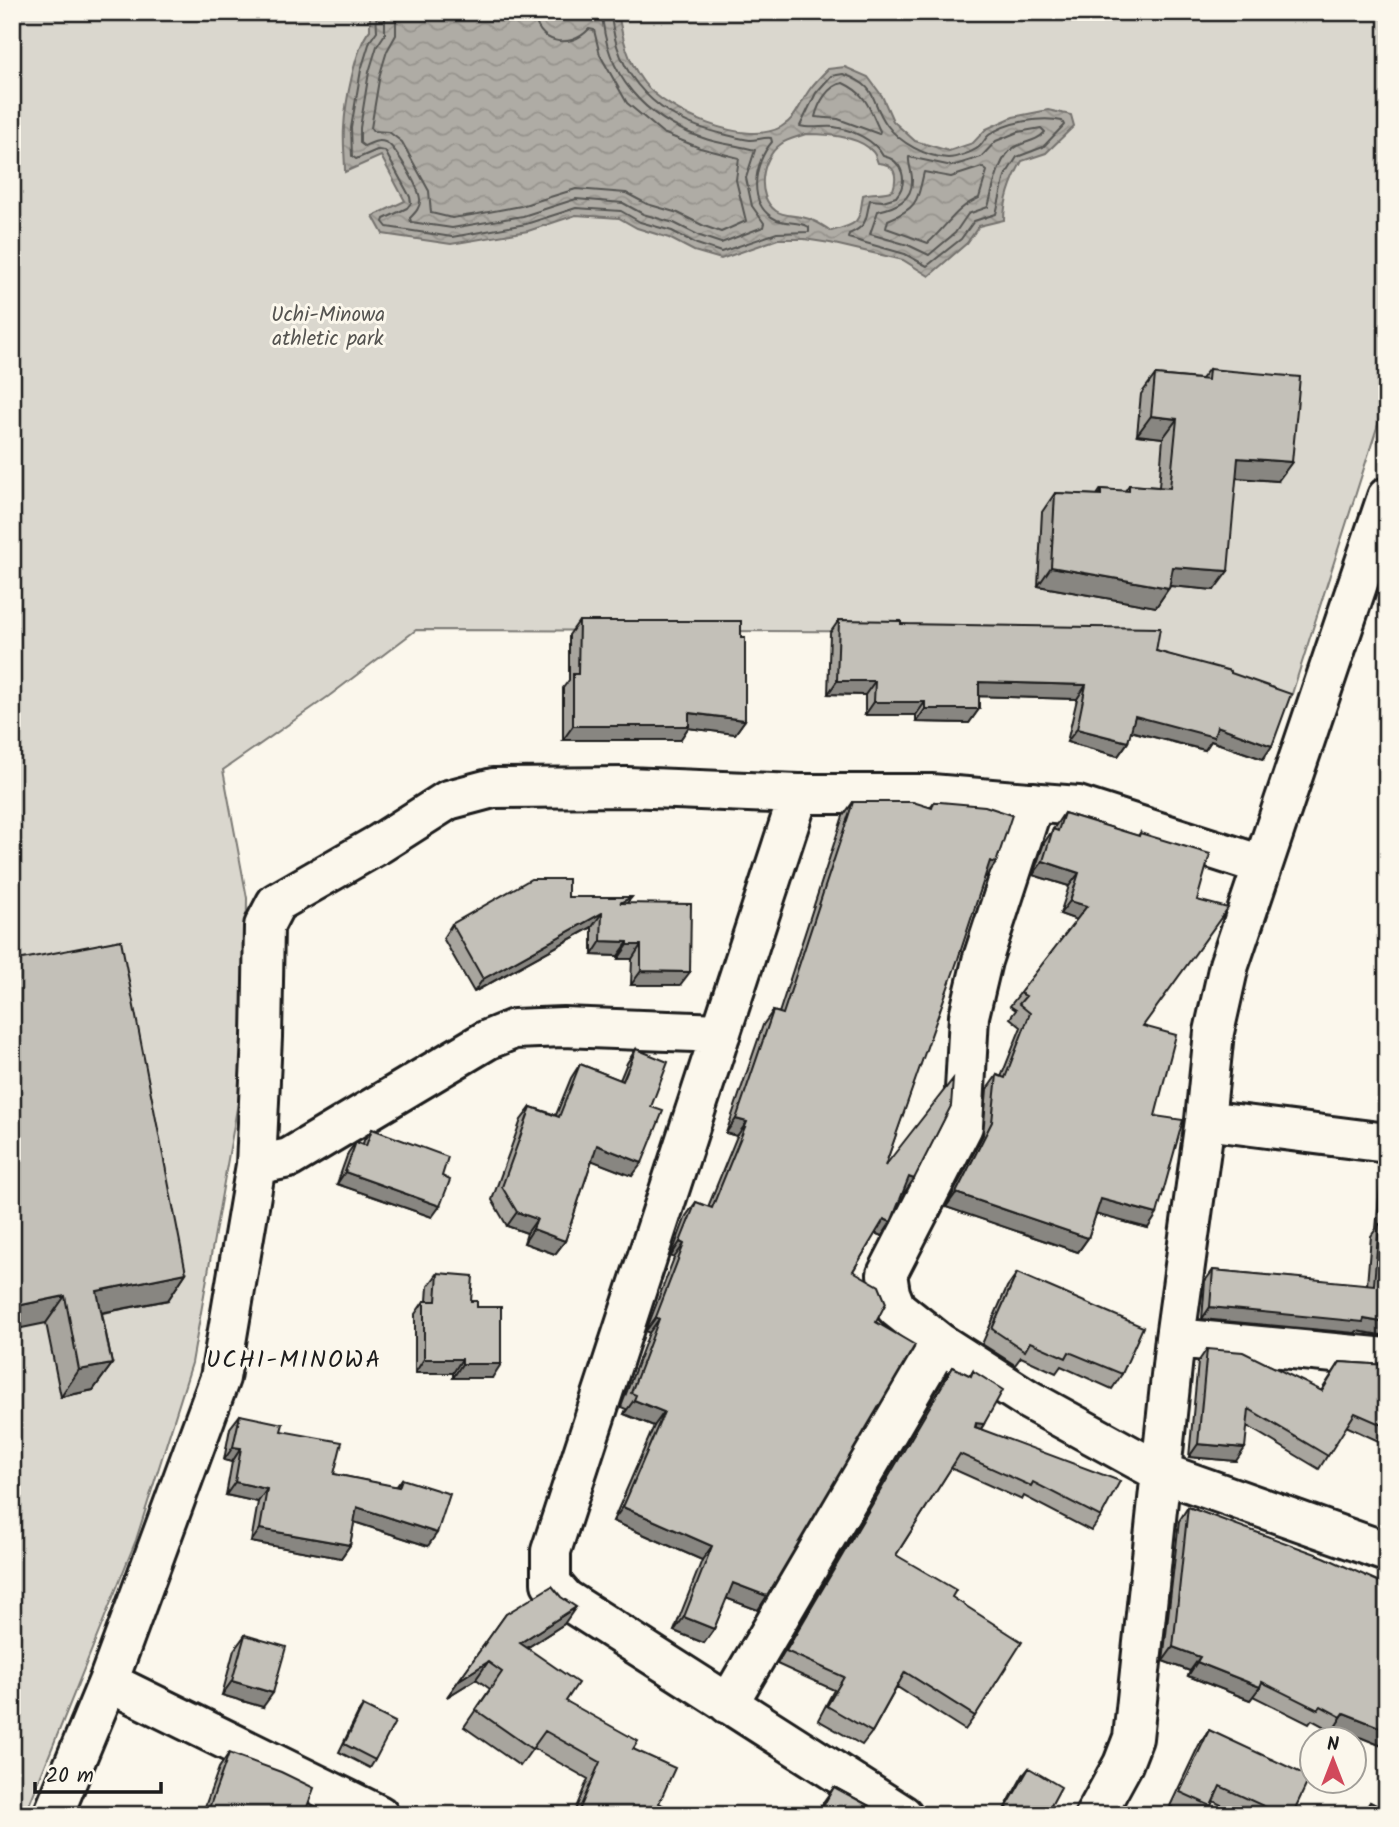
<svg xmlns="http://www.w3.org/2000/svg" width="1399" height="1827" viewBox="0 0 1399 1827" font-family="Kalam,sans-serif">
<defs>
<pattern id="water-waves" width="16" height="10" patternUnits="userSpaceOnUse" patternTransform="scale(1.75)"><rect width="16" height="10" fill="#afaca5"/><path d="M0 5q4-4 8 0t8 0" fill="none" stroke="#96938d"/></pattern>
</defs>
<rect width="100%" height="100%" fill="#fbf7ec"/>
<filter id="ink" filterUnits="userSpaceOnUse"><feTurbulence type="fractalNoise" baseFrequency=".0143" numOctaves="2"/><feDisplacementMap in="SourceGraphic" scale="14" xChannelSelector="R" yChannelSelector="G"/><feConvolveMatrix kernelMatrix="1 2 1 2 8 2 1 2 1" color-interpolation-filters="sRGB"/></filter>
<g filter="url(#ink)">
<!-- park -->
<path fill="#dad7ce" stroke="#7b7a75" stroke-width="2" d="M12,12H1387V396L1291,697L1032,632L416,630L329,696L223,770L247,898L245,1063L192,1363L136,1540L25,1815H12Z"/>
<!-- water -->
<path fill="url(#water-waves)" stroke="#74726e" stroke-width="2" fill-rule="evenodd" d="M370,12H558L564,16L571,12H618C622,37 628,62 644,83C667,112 745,147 781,127C798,117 799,104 810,89C815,82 822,75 828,69L845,67L868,77L882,96L893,121L915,141L949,151L973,143L986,129L1013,117L1048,110L1071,115L1074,126L1046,153L1022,161C1012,179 1004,198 1004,220L979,226L967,243L929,276L903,260L830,243L804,239H778L721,259L694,251L669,238L637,228L619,218L576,215L528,231L451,244L383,234L373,216L405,201L381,156L345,172C345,158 343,143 344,128C345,105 355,47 370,30ZM806,134C825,134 860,136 873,152C876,155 876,159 878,163C895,164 898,175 893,190C882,195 874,191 863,195C859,222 860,224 831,231C822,225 813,219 802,217C793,215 783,216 776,211C755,196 761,158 781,144C787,139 798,137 806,134Z"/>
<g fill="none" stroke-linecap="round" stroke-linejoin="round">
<!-- shore -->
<path stroke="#575653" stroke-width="2" d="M376,12L377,31L370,41L361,70L351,128L352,156L356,159L377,150L385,151L410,197L411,203L407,208L384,219L383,222L387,227L452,237L526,224L576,208L621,211L640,222L672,231L697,244L721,252L777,233L809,232V227C799,221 787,224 777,220C746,206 754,162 772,142L771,138C764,137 757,140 750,140C741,139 732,136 723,134C660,120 615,79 611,12
M385,12V34L377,46L369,72L360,128V143L364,146C371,143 378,139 385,142C395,145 419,188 420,199C421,207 415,213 410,218L411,222L452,228L523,216L576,199L623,203L643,214L674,223L700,236L721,243L763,227L764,223L752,206L746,178L755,150C738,145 719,144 703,138C645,119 605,75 602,12
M396,12V35L387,51L380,74L371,128L373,131L389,132L402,142L429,191L431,213L452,218L478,214L521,206L576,189L626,193L647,204L678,213L704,226L721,232L746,221L736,180L739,158L700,148L663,133L627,103L600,55L594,30L589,29C570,50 536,44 534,12
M843,74C880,87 869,100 887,125C900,143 926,157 948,158C956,158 973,152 979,147C983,144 985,138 989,135C1006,122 1042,116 1062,121L1064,125L1043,147L1017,157L1005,176L996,214L974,221L961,239L927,266L905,254L848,238L849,234C869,225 865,219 870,200L883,201L896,197C909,182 903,160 883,156C875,140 852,130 834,127C823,126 810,129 800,126L816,93L831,76Z
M843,83C867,94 869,108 880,131L879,134L838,119L815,117C818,104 828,85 843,83Z
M1041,128L1045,132C1036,142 1026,141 1015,147C998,156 993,190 988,207L968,214L955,233L929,255L908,245L870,234L878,211C896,207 913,200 912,179C912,171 908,164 909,157L952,166L981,157L996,141L1018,132Z
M982,167L987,171L979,198C955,208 948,225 928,243L886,228L888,220C918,208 917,201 924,172L951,177Z"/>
<!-- minor casing -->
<g stroke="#1c1c1c" stroke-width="44">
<path id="minor" d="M799,794L551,1551V1583L565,1599L903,1815
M1034,802L982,961L969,1016L963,1126L887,1274L890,1293L896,1308L940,1343L1029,1400L1160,1472L1387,1552
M1205,1120L1387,1143
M256,1165L289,1158L487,1040L514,1029L563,1027L721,1033
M1175,1338L1387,1358
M108,1682L379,1815
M728,1704L940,1343
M53,1815L108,1682L220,1378L256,1165L262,1037L264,926L276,903L379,844L448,800L493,788L627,787L799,794H931L1078,806L1262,865
M1095,1815L1123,1764L1133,1738L1175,1338L1205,1120L1214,1032L1229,965L1387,497"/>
</g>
<!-- minor -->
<use href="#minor" stroke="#fbf7ec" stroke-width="38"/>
</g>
<!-- wall -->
<path fill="#a8a59e" stroke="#1c1c1c" stroke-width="2" d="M1209,369L1278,481L1236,478L1214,590L1170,586L1156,607L1038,586L1042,512L1055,493L1097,495L1101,489L1125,491L1129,485L1159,487L1163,438L1137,435L1141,394L1155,375L1201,379Z
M839,620L901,624L1156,651L1231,673L1263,759L1211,741L1205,750L1131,731L1128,742L1118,756L1067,742L1077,699L979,696V709L969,723L916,722V715H865V695L828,694L830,633Z
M579,621L741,638L745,720L735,734L688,728L680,740H563V688L569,680V635Z
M853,802L930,807L934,802L986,877L985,876L885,1166L904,1193L903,1192L891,1222L882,1236L875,1233L853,1271L876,1322L767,1596L758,1610L726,1598L714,1629L704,1643L674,1631L702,1560L613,1521L654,1426L624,1414L626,1409L621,1407L649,1333L646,1331L674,1258L671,1256L686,1216L696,1202L708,1207L737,1136L726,1133L763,1025L773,1011L779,1013L843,816Z
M1064,813L1138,836L1140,833L1143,1026L1155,1116L1148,1228L1096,1214L1088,1238L1078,1252L946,1207L983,1135L987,1089L997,1075L1001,1077L1021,1027L1010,1018L1016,1010L1010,1006L1077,920L1060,914L1069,886L1033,875L1044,843Z
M568,897H632L627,903L680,985H631L632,959H618V956L592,955V927L474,992L443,938L452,924Z
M12,961L186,1273L168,1300L102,1313L112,1364L93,1390L61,1397L46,1323Z
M636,1049L651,1107L632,1176L592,1160L565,1241L555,1254L524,1243L527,1233L507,1226L492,1200L521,1120L531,1107L556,1115L571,1078L580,1064L620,1080L627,1063Z
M372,1129L442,1176L432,1217L337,1184L348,1153L356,1142L363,1144L364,1140Z
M1387,1167V1336L1357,1331L1355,1333L1202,1319L1205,1281L1213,1270L1367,1285L1371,1236L1376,1229L1381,1176Z
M438,1273L477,1307L492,1378H453V1373H415V1314L424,1301H427L428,1286Z
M1017,1273L1122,1374L1112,1389L1061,1366L1056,1373L1021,1357L1015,1365L982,1344L1007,1287Z
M1207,1349L1321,1391L1340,1362L1387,1365V1445L1346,1426L1319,1469L1247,1426L1236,1461L1189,1457L1198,1362Z
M953,1367L970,1376L973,1371L984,1424L981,1429L1101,1517L1091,1531L1024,1496L1022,1500L951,1468L896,1555L952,1597L975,1716L965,1730L897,1687L872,1732L862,1745L818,1720L834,1690L777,1664L943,1380Z
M240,1415L281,1431L334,1474L396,1487L402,1479L428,1546L354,1522L350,1545L341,1558L251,1542L258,1502L226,1495L232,1462L224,1460L230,1428Z
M1188,1507L1382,1583L1387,1577V1748L1335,1727L1332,1731L1312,1720L1309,1724L1253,1696L1250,1700L1188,1676L1190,1671L1163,1661L1179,1521Z
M506,1614L564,1624L527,1648L566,1701L633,1749L659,1803L679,1815H573L588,1779L533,1748L520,1766L464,1727L490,1689L476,1679L447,1697Z
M245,1635L263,1707L222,1695L234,1650Z
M363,1706L375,1760L370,1768L339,1752L358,1713Z
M1209,1730L1292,1815H1242L1213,1801L1205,1815H1188L1170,1806L1199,1745Z
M229,1753L304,1815H202L219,1768Z
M1029,1768L1046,1815H1001L1023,1775Z
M834,1787L886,1815H816L824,1801Z
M1387,1789V1815H1361L1370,1802L1378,1806Z"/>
<!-- shaded-wall -->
<path fill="#888681" stroke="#1c1c1c" stroke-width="2" d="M1151,416L1177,419L1163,438L1137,435Z
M1238,458L1292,462L1278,481L1225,477Z
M1051,567L1169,588L1156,607L1038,586Z
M1173,567L1228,571L1214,590L1160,585Z
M837,681H875L865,695L828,694Z
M979,682L1086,685L1077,699L970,696Z
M874,702H925L916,715H865Z
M925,709H979L969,723L916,722Z
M689,713L745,720L735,734L688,728L680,740H563L573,726Z
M1135,716L1217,726L1272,746L1263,759L1211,741L1205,750L1126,730Z
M1077,729L1128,742L1118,756L1067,742Z
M990,861L996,863L986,877L980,875Z
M1043,861L1079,873L1069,886L1033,875Z
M1070,901L1087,906L1077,920L1060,914Z
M602,913L592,927L474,992L483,979Z
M601,941L628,942L618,956L592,955Z
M628,945H641L632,959H618Z
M641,971L690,972L680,985H631Z
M736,1119L747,1122L737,1136L726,1133Z
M597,1145L642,1163L632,1176L588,1159Z
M345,1172L440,1206L432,1217L337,1184Z
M909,1177L914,1179L904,1193L899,1191Z
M956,1193L1088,1238L1078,1252L946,1207Z
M1101,1199L1157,1214L1148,1228L1091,1213Z
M517,1212L537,1219L527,1233L507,1226Z
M884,1219L891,1222L882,1236L874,1233Z
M533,1229L565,1241L555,1254L524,1243Z
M680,1242L684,1244L674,1258L671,1256Z
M186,1273L168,1300L79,1317L97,1291Z
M65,1296L46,1323L12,1330V1307Z
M1210,1307L1364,1319L1387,1323V1336L1357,1331L1355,1333L1202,1319Z
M656,1317L659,1319L649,1333L646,1331Z
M424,1359H462L453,1373H415Z
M112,1364L93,1390L61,1397L79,1370Z
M462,1364H501L492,1378H453Z
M634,1400L664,1412L654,1426L624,1414Z
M976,1423L984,1424L975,1438Z
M1198,1444L1245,1448L1236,1461L1189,1457Z
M233,1447L241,1448L232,1462L224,1460Z
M235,1482L267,1489L258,1502L226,1495Z
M357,1507L437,1533L428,1546L348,1520Z
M623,1507L712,1546L702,1560L613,1521Z
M260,1529L350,1545L341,1558L251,1542Z
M733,1583L767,1596L758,1610L723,1597Z
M576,1607L564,1624L508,1660L520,1643Z
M684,1617L714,1629L704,1643L674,1631Z
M1173,1647L1200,1657L1190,1671L1163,1661Z
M488,1662L476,1679L447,1697L459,1680Z
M1197,1662L1260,1687L1250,1700L1188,1676Z
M232,1681L273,1693L263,1707L222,1695Z
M1344,1713L1387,1730V1748L1335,1727Z"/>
<!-- building -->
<path fill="#c3c0b8" stroke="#1c1c1c" stroke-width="2" d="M1209,369L1300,377L1292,462L1238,458L1228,571L1173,567L1169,588L1051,567L1055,493L1101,495V489L1129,491V485L1170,488L1177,419L1151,416L1155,375L1208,380Z
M839,620L901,621V624L1160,628L1156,651L1231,671V673L1291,694L1272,746L1217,726L1214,737L1135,716L1128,742L1077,729L1086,685L979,682V709H925V702H874L875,681H837Z
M579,621H741V638H745V720L689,713V726H573V674H578Z
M853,802H913L932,808L934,802H940L985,806L1012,815L996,863L990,861L958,959L885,1166L953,1079L951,1106L914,1179L909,1177L891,1222L884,1219L853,1271L879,1286L886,1303L876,1322L915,1345L767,1596L733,1583L714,1629L684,1617L712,1546L623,1507L664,1412L634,1400L636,1395L631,1393L659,1319L656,1317L684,1244L680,1242L696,1202L712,1208L747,1122L736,1119L773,1011L783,1014Z
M1064,813L1139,836L1140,833L1210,854L1197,900L1228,908L1143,1026L1176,1035L1155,1116L1183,1120L1157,1214L1101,1199L1088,1238L956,1193L992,1122L997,1075L1005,1078L1030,1013L1019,1004L1026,996L1020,993L1087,906L1070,901L1079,873L1043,861L1053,829L1058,831Z
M531,879H568V897H632L620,903L691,904L690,972L641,971V945H628V942L601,941L602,913L483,979L452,924Z
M121,940L186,1273L97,1291L112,1364L79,1370L65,1296L12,1307V961Z
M636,1049L668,1062L651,1107L663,1111L642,1163L597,1145L565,1241L533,1229L537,1219L517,1212L502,1187L531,1107L559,1117L580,1064L623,1081Z
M372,1129L448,1157L442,1176L450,1180L440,1206L345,1172L356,1142L366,1146Z
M1387,1185V1323L1364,1319L1363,1322L1210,1307L1213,1270L1374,1285L1379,1224L1383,1225Z
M438,1273L473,1276L471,1301H477V1307H501V1364H462V1359H424V1301H436Z
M1017,1273L1143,1327L1122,1374L1069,1352L1066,1358L1030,1342L1025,1351L992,1329Z
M1207,1349L1243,1352L1322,1391L1340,1362L1387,1365V1427L1355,1413L1328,1456L1249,1409L1245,1448L1198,1444Z
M953,1367L971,1376L973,1371L1003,1390L984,1424L976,1423L975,1427L1120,1481L1101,1517L1033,1482L1031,1486L960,1454L896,1555L956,1590L952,1597L1022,1642L975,1716L905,1672L872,1732L827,1706L844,1677L786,1651Z
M240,1415L283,1424L281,1431L342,1442L334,1474L399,1487L402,1479L450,1494L437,1533L357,1507L350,1545L260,1529L267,1489L235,1482L241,1448L233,1447Z
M1188,1507L1324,1557L1384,1584L1387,1578V1730L1344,1713L1341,1717L1321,1706L1318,1710L1262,1682L1260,1687L1197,1662L1200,1657L1173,1647Z
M552,1586L561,1597L576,1607L520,1643L578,1683L566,1701L638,1741L633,1749L675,1768L659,1803L679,1815H577L600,1762L545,1731L532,1749L476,1710L502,1672L488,1662L459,1680L506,1614Z
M245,1635L286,1647L273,1693L232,1681Z
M363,1706L395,1722L375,1760L344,1744Z
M1209,1730L1310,1777L1292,1815H1283L1220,1786L1211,1806L1180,1792Z
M229,1753L281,1772L314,1788L304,1815H203L204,1812L207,1814Z
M1029,1768L1061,1787L1046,1815H1019L1006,1808Z
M834,1787L886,1815H818Z
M1387,1795V1815H1364L1370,1802L1381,1808Z"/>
</g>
<g text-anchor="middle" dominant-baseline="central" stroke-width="6" stroke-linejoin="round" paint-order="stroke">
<!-- park labels -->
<g font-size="21" fill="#555451" stroke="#fbf7ec">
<text x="328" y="315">Uchi-Minowa<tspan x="328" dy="24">athletic park</tspan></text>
</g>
<!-- quarter labels -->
<g font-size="24" letter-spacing="2" fill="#1c1c1c" stroke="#fbf7ec">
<text x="294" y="1360">UCHI-MINOWA</text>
</g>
</g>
<!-- margin -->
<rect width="1399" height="1827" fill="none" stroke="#fbf7ec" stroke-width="42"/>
<rect x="21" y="21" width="1357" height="1785" fill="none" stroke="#1c1c1c" stroke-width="2.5" filter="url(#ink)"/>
<!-- north arrow -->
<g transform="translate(1333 1760)"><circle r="33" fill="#fbf7ec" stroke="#a29f99" stroke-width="2"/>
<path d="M0-5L12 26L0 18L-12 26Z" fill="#d1495b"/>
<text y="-10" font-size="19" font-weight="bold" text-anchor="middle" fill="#1c1c1c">N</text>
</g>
<!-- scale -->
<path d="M35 1782v10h126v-10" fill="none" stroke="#1c1c1c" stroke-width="3.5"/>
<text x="46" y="1782" font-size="21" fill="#1c1c1c" stroke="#fbf7ec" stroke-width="5" paint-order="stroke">20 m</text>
</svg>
